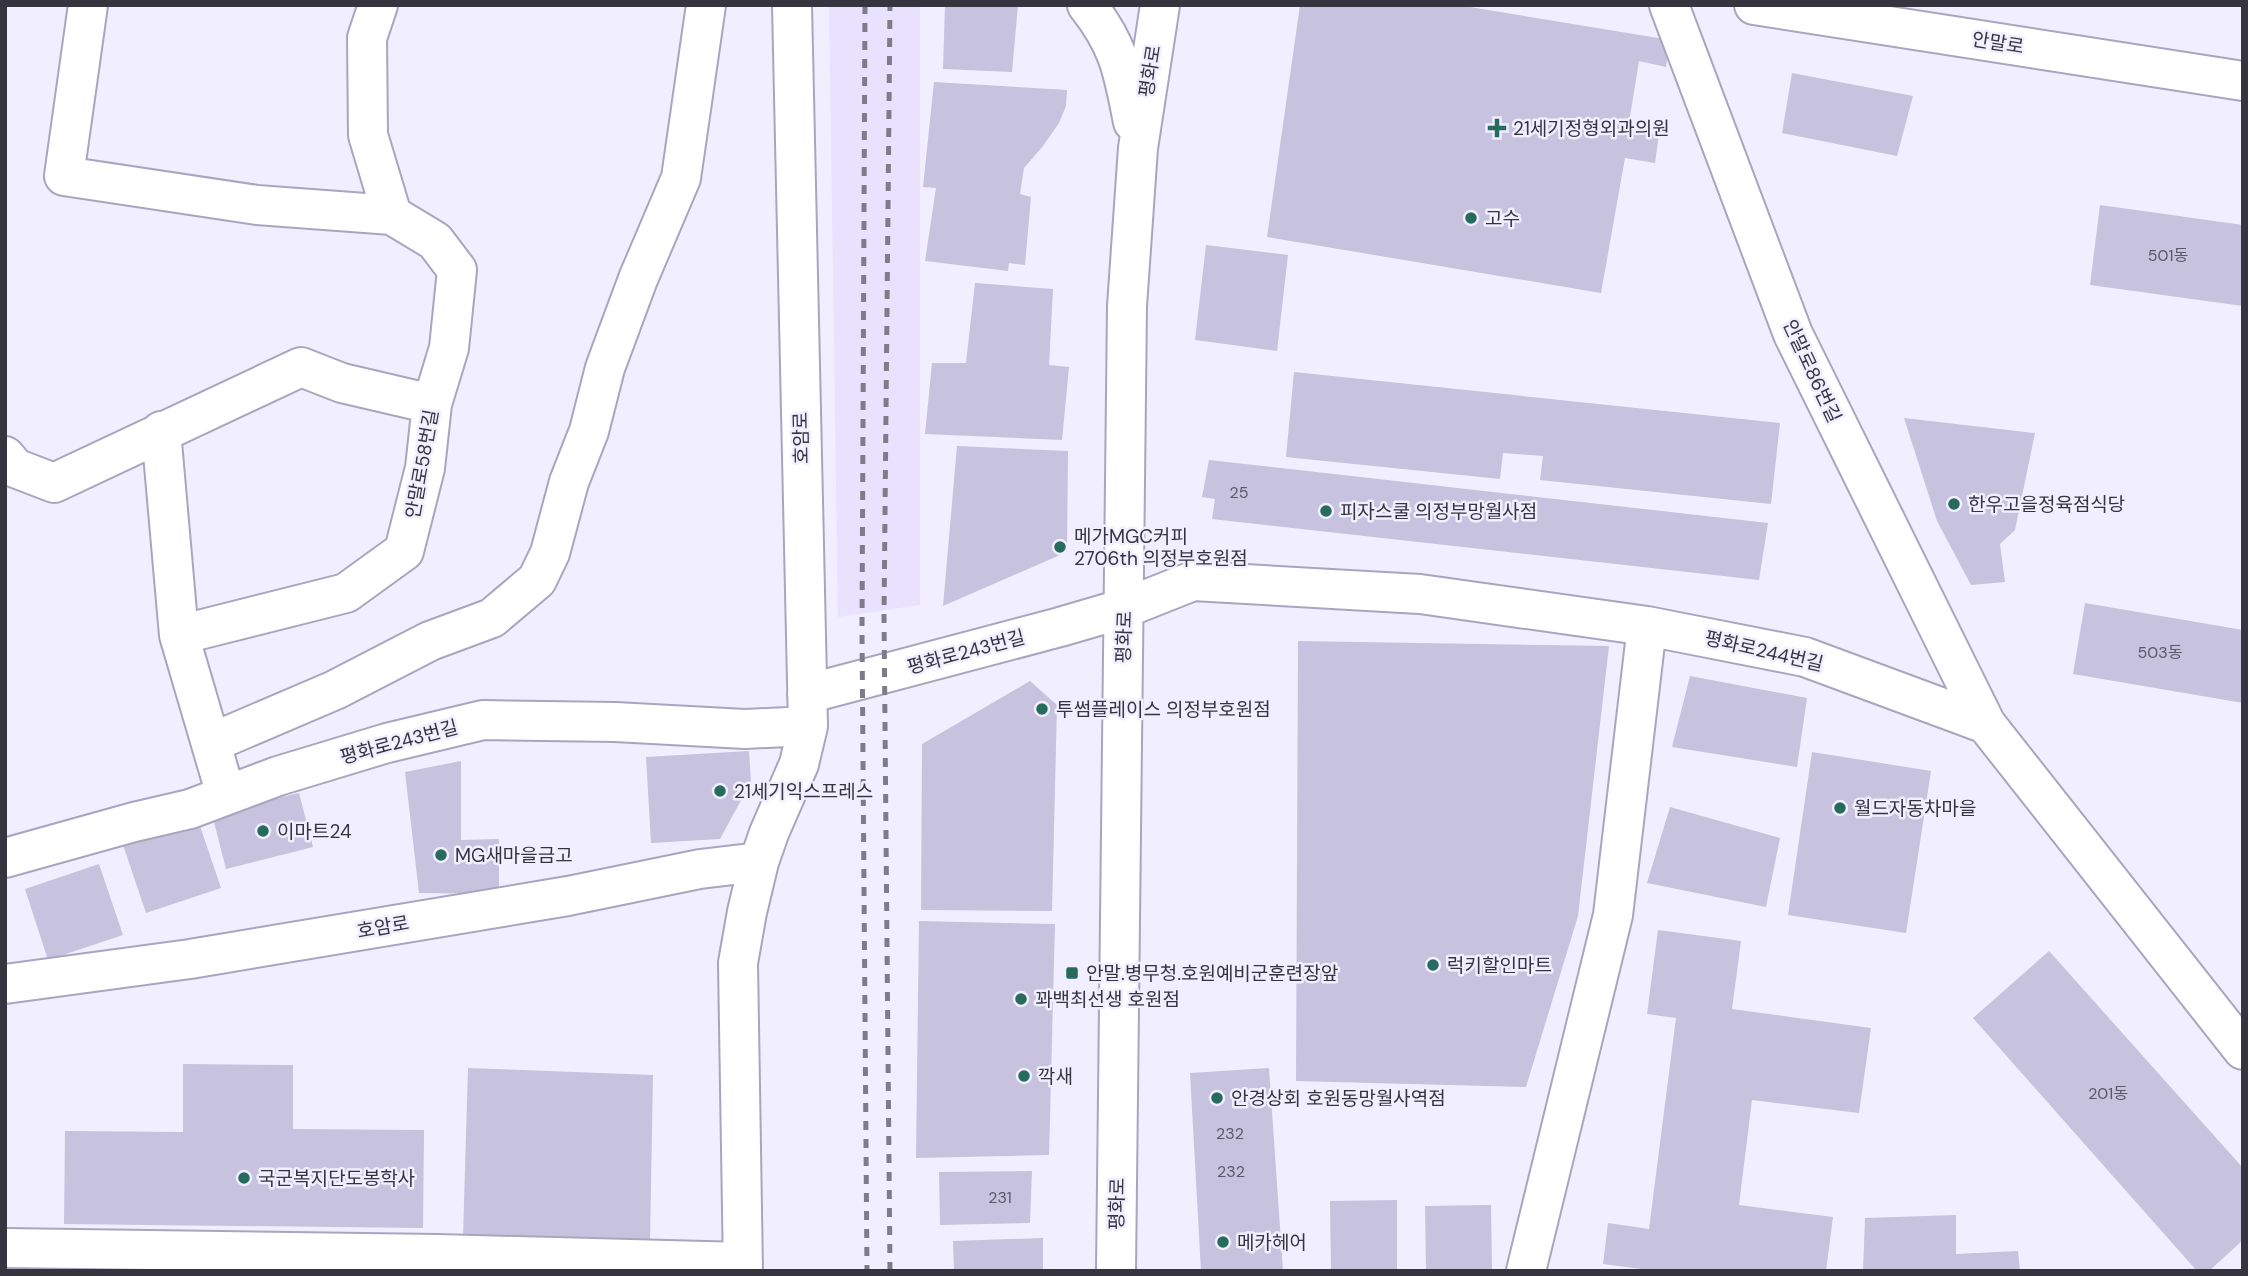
<svg xmlns="http://www.w3.org/2000/svg" width="2248" height="1276" viewBox="0 0 2248 1276" font-family="'DM Sans','Noto Sans KR',sans-serif">
<rect width="100%" height="100%" fill="#f1eeff"/>
<!-- built -->
<path fill="#e8e2fe" d="M829,5H920V605L838,617Z"/>
<!-- building -->
<path fill="#c7c2dd" d="M945,5H1018L1012,72L943,69Z
M1300,5H1458L1670,40L1666,67L1639,61L1628,129L1659,135L1655,163L1625,158L1601,293L1267,237Z
M1792,73L1913,96L1897,156L1782,133Z
M934,82L1067,90L1066,106L1059,123L1043,146L1024,168L1020,194L1031,197L1025,265L1009,263L1008,271L925,261L936,188L923,187Z
M2100,205L2243,225V306L2090,285Z
M1206,245L1288,255L1277,351L1195,340Z
M975,283L1053,289L1049,365L1069,367L1062,440L925,434L932,363H966Z
M1294,372L1780,423L1771,504L1540,480L1543,456L1503,453L1500,479L1286,457Z
M1904,418L2035,433L2015,530L2000,544L2005,582L1971,585L1937,521Z
M957,446L1068,451L1067,552L943,606Z
M1209,460L1768,523L1759,580L1212,519L1215,499L1202,497Z
M2085,603L2243,630V703L2073,674Z
M1298,641L1609,646L1578,916L1526,1087L1296,1081Z
M1690,676L1807,698L1797,767L1672,747Z
M1030,681L1057,705L1052,911L921,910L922,744Z
M749,751L751,782L720,839L651,843L646,757Z
M1812,752L1931,771L1906,933L1788,915Z
M461,761V840L499,839V894L419,893L405,772Z
M299,793L313,847L226,869L212,814Z
M1670,807L1780,838L1766,907L1647,883Z
M197,817L221,888L146,913L122,842Z
M99,864L123,935L48,960L25,889Z
M919,921L1055,924L1049,1155L916,1158Z
M1658,930L1741,941L1732,1009L1871,1028L1859,1113L1752,1100L1739,1205L1833,1217L1826,1271H1657L1603,1264L1608,1223L1649,1229L1676,1018L1647,1014Z
M2049,951L2243,1168V1240L2209,1271H2197L1973,1018Z
M183,1064L293,1065V1129L424,1130L423,1228L64,1224L65,1131L183,1132Z
M468,1068L653,1075L650,1241L463,1237Z
M1269,1068L1283,1271H1201L1190,1073Z
M1032,1171L1030,1223L940,1225L939,1172Z
M1397,1200V1271H1331L1330,1201Z
M1491,1205L1492,1271H1426L1425,1206Z
M1956,1215V1254L2018,1251L2020,1271H1863L1865,1218Z
M1043,1238V1271H954L953,1241Z"/>
<g fill="none" stroke-linecap="round" stroke-linejoin="round">
<!-- street casing -->
<g stroke="#aaa5bf" stroke-width="42">
<path id="street" d="M88,5L64,176L257,205L392,215
M1669,5L1793,334L1986,724
M1754,5L2243,81
M161,431L179,635
M5,456L15,468L54,483L301,367L342,383L432,404
M807,694L1060,627L1125,608L1193,581L1420,594L1647,626L1805,657L1986,724L2243,1050
M211,743L335,690L430,641L492,618L537,580L550,553L569,482L589,431L605,368L638,279L681,178L706,5
M226,795L179,635L346,593L404,551L425,468L432,404L449,348L457,270L435,241L392,215L368,135L367,38L378,5
M5,858L134,822L190,809L278,776L387,743L483,720L615,722L745,729L808,726
M5,984L190,959L568,896L700,869L759,862
M5,1248L438,1254L743,1262
M743,1271L738,963L747,912L759,862L769,833L799,764L808,726L792,5
M1526,1271L1613,915L1647,626"/>
</g>
<!-- secondary casing -->
<g stroke="#aaa5bf" stroke-width="42">
<path id="secondary" d="M1087,5C1120,47 1123,72 1133,122
M1116,1271L1127,306L1138,148L1160,5"/>
</g>
<!-- street -->
<use href="#street" stroke="#fff" stroke-width="38"/>
<!-- secondary -->
<use href="#secondary" stroke="#fff" stroke-width="38"/>
<!-- rail -->
<path stroke="#7f7c8a" stroke-width="5" stroke-dasharray="9 9" stroke-linecap="butt" d="M865,5L862,631L867,1271
M890,1271L884,616L890,5"/>
</g>
<!-- markers -->
<g fill="#276b5e" stroke="#f1eeff" stroke-width="2.5">
<path d="M1493.5 117.5h7v7h7v7h-7v7h-7v-7h-7v-7h7z"/>
<circle cx="1471" cy="218" r="7"/>
<circle cx="1954" cy="504" r="7"/>
<circle cx="1326" cy="511" r="7"/>
<circle cx="1060" cy="547" r="7"/>
<circle cx="1042" cy="709" r="7"/>
<circle cx="720" cy="791" r="7"/>
<circle cx="1840" cy="808" r="7"/>
<circle cx="263" cy="831" r="7"/>
<circle cx="441" cy="855" r="7"/>
<circle cx="1433" cy="965" r="7"/>
<rect x="1065" y="966" width="14" height="14" rx="3.5"/>
<circle cx="1021" cy="999" r="7"/>
<circle cx="1024" cy="1076" r="7"/>
<circle cx="1217" cy="1098" r="7"/>
<circle cx="244" cy="1178" r="7"/>
<circle cx="1223" cy="1242" r="7"/>
</g>
<g text-anchor="middle" dominant-baseline="central" stroke-width="5" stroke-linejoin="round" paint-order="stroke">
<!-- number labels -->
<g font-size="16" fill="#5a5866">
<text x="2168" y="255">501동</text>
<text x="1239" y="492">25</text>
<text x="2160" y="652">503동</text>
<text x="2108" y="1093">201동</text>
<text x="1230" y="1133">232</text>
<text x="1231" y="1171">232</text>
<text x="1000" y="1197">231</text>
</g>
<!-- street labels -->
<g font-size="19" fill="#36343f" stroke="#f1eeff">
<text transform="translate(1998 43) rotate(9)">안말로</text>
<text transform="translate(1150 71) rotate(-81)">평화로</text>
<text transform="translate(1812 371) rotate(65)">안말로86번길</text>
<text transform="translate(801 438) rotate(-91)">호암로</text>
<text transform="translate(422 464) rotate(-80)">안말로58번길</text>
<text transform="translate(1124 637) rotate(-88)">평화로</text>
<text transform="translate(1764 651) rotate(13)">평화로244번길</text>
<text transform="translate(966 652) rotate(-15)">평화로243번길</text>
<text transform="translate(399 742) rotate(-15)">평화로243번길</text>
<text transform="translate(383 927) rotate(-10)">호암로</text>
<text transform="translate(1117 1204) rotate(-89)">평화로</text>
</g>
<!-- poi labels -->
<g font-size="19" fill="#36343f" stroke="#f1eeff" text-anchor="start">
<text x="1513" y="128">21세기정형외과의원</text>
<text x="1485" y="218">고수</text>
<text x="1968" y="504">한우고을정육점식당</text>
<text x="1340" y="511">피자스쿨 의정부망월사점</text>
<text x="1074" y="536">메가MGC커피<tspan x="1074" dy="22">2706th 의정부호원점</tspan></text>
<text x="1056" y="709">투썸플레이스 의정부호원점</text>
<text x="734" y="791">21세기익스프레스</text>
<text x="1854" y="808">월드자동차마을</text>
<text x="277" y="831">이마트24</text>
<text x="455" y="855">MG새마을금고</text>
<text x="1447" y="965">럭키할인마트</text>
<text x="1086" y="973">안말.병무청.호원예비군훈련장앞</text>
<text x="1035" y="999">꽈백최선생 호원점</text>
<text x="1038" y="1076">깍새</text>
<text x="1231" y="1098">안경상회 호원동망월사역점</text>
<text x="258" y="1178">국군복지단도봉학사</text>
<text x="1237" y="1242">메카헤어</text>
</g>
</g>
<!-- border -->
<rect width="2248" height="1276" fill="none" stroke="#36343f" stroke-width="14"/>
</svg>
